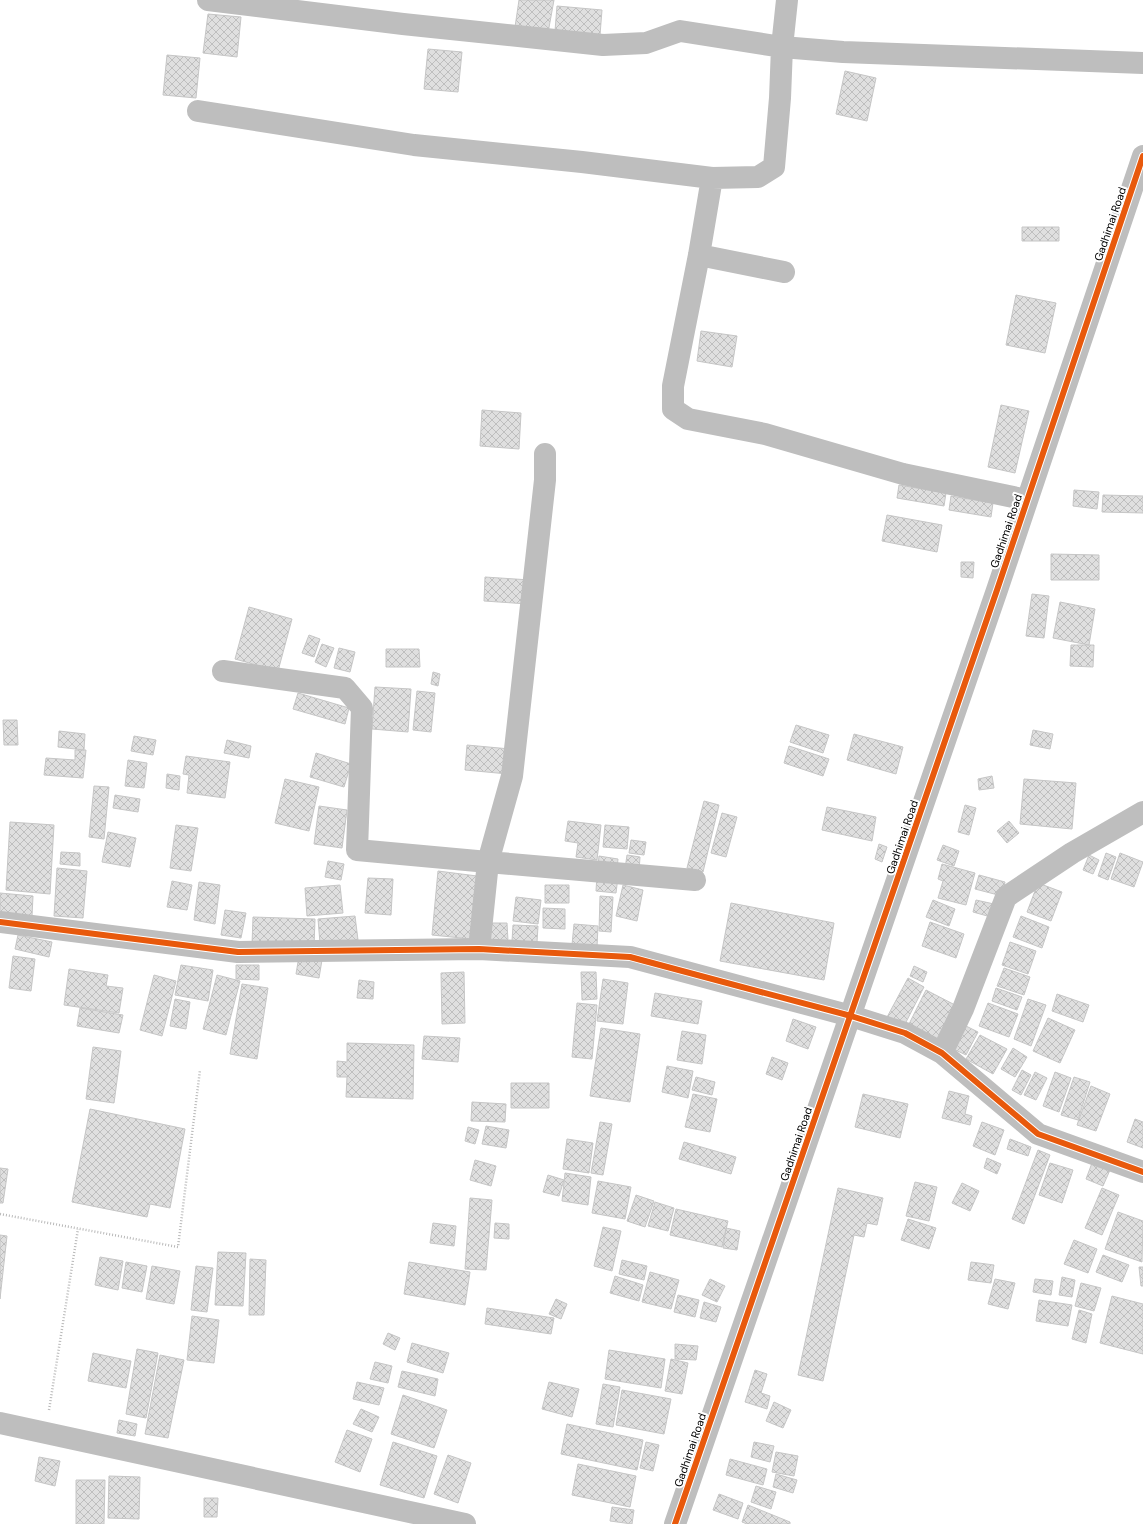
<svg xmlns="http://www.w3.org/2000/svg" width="1143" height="1524" viewBox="0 0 1143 1524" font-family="'DM Sans',sans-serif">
<defs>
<pattern id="building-cross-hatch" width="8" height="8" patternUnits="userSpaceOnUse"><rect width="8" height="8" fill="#dfdfdf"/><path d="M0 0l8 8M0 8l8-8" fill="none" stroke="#bebebe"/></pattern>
</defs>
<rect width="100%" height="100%" fill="#fff"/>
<!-- building -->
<path fill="url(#building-cross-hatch)" stroke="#c6c6c6" d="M519,0H554L548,33L515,27Z
M557,6L602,10L600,35L555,31Z
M208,14L241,17L237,57L203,53Z
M428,49L462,52L458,92L424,89Z
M167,55L200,58L196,98L163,95Z
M845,71L876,78L867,121L836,114Z
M1022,227H1059V241H1022Z
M1016,295L1056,303L1045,353L1006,345Z
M701,331L737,336L732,367L697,361Z
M1001,405L1029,411L1015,473L988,467Z
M482,410L521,413L519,449L480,446Z
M899,485L946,493L944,506L897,498Z
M1074,490L1099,492L1097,509L1073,506Z
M1103,495L1143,496V513L1102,512Z
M951,496L993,503L991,517L949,510Z
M887,515L942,525L937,552L882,541Z
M1051,554L1099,555V580H1051Z
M961,562H974L973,578L961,577Z
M485,577L530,580L528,604L484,601Z
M1032,594L1049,596L1044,638L1026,636Z
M1060,602L1095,609L1089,645L1053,638Z
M249,607L292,619L278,671L235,659Z
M309,635L320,639L314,657L302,653Z
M322,644L334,648L326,667L315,662Z
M1071,645H1094L1093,667L1070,666Z
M339,648L355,652L350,672L334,668Z
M386,649H419L420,667H386Z
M433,672L440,674L438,686L431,684Z
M375,687L411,689L408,732L372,729Z
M417,691L435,693L431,732L413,730Z
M298,693L349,708L345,724L293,709Z
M3,720H17L18,745H4Z
M796,725L829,735L823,753L790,742Z
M1033,730L1053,734L1050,749L1030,745Z
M59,731L85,734L84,750L58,747Z
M854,734L903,747L896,774L847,760Z
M134,736L156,740L153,755L131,751Z
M227,740L251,746L249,758L224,753Z
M467,745L510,749L508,774L465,770Z
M789,746L829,759L823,776L784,763Z
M75,750H86L83,778L44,775L46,758L75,760Z
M316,753L351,764L344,787L310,777Z
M186,756L230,762L225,798L187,793L189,775L183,774Z
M128,760L147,763L144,788L125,786Z
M167,774L180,776L179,790L166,788Z
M992,776L994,788L979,790L978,779Z
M285,779L319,787L309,831L275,823Z
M1024,779L1076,783L1072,829L1020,824Z
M94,786L109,787L104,839L89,837Z
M115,795L140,799L138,812L113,808Z
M704,801L719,805L703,872L687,868Z
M965,805L976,808L969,835L958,832Z
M319,806L347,810L342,848L314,844Z
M827,807L876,817L872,841L822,830Z
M722,813L737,817L726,857L711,853Z
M568,821L601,825L597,860L576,857L578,843L565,841Z
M1009,821L1019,833L1007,843L997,831Z
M10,822L54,825L50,894L6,890Z
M176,825L198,828L191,871L170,868Z
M605,825L629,827L627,849L603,847Z
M108,832L136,838L130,867L102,862Z
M631,840L646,842L644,855L629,853Z
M879,844L887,847L882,862L875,859Z
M943,845L959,851L954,866L937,860Z
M61,852L80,853V866L60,864Z
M1106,853L1116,857L1108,880L1098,876Z
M1120,853L1143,862L1134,887L1111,879Z
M627,855L640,857L639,871L625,869Z
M1089,855L1099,860L1093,874L1083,870Z
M599,856L618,859L617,869L598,866Z
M328,861L344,864L341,880L325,877Z
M942,864L975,873L966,905L938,898L943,881L938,879Z
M57,868L87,871L83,918L54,916Z
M438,871L477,876L471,939L432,935Z
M597,875L618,877L616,893L596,891Z
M979,875L1005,882L1002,896L975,889Z
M368,878L393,879L391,915L365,913Z
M172,881L192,885L187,910L167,907Z
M199,882L220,885L215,924L194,920Z
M1038,883L1062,892L1051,921L1027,912Z
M340,885L343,913L307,916L305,888Z
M545,885H569V903H545Z
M623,885L643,890L637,921L616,916Z
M0,893L33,896L32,916L0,913Z
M600,896L613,897L611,932L599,931Z
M516,897L541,900L538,924L513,921Z
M933,900L955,909L949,926L926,917Z
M976,900L994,904L991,917L973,912Z
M731,903L834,923L824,980L720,961Z
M543,908L565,909V929L543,928Z
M225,910L246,913L241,938L221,935Z
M355,916L358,940L320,943L318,919Z
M1021,916L1049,927L1042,948L1013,937Z
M253,917L315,919L314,947L252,945Z
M930,922L964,934L956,958L922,946Z
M485,923H507L508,941L485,942Z
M574,924L598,926L597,947L572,945Z
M513,925L538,926L537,942L512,941Z
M18,935L52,942L49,957L15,949Z
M1010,942L1036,951L1028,974L1002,965Z
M13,956L35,959L31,991L9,988Z
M299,956L322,960L319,978L296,974Z
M181,965L213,970L208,1001L175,995Z
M236,965H259V980L236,979Z
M914,966L927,972L923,982L910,976Z
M1004,968L1030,977L1024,995L997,986Z
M69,969L108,975L106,986L123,988L119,1013L64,1005Z
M464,972L465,1023L442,1024L441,973Z
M581,972H596L597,999L582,1000Z
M154,975L176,981L162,1036L140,1030Z
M217,975L240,981L226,1035L203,1029Z
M908,978L924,987L903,1028L886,1019Z
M603,979L628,983L623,1024L597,1021Z
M359,980L374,982L373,999L357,998Z
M242,984L268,988L257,1059L230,1054Z
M996,988L1022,997L1017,1010L992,1001Z
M926,990L957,1006L936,1046L906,1030Z
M655,993L702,1001L698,1024L651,1016Z
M1057,994L1089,1005L1083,1022L1052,1011Z
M175,999L190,1002L186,1029L170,1026Z
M1028,999L1046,1005L1031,1046L1014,1039Z
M577,1003L597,1005L592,1059L572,1057Z
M988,1003L1018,1014L1009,1037L979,1026Z
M80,1008L123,1015L119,1033L77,1026Z
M1048,1018L1075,1030L1060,1063L1033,1051Z
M793,1019L816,1027L808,1049L786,1041Z
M960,1023L978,1032L966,1055L949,1047Z
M601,1028L640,1034L630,1102L590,1096Z
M682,1031L706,1035L702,1064L677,1060Z
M980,1035L1007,1049L993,1074L966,1059Z
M424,1036L460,1038L458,1062L422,1059Z
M347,1043L414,1045L413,1099L346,1097L347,1077H337V1061L347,1062Z
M93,1047L121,1051L114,1103L86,1099Z
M1013,1048L1027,1057L1015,1077L1001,1069Z
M772,1057L788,1063L782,1080L766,1074Z
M667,1066L693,1071L688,1098L662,1092Z
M1022,1070L1031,1075L1021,1095L1012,1090Z
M1035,1072L1047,1078L1036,1100L1024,1095Z
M1055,1072L1071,1078L1059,1112L1043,1106Z
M696,1077L715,1082L712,1095L692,1090Z
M1074,1077L1090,1082L1078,1120L1061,1115Z
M511,1083H549V1108H511Z
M1091,1086L1110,1094L1096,1131L1077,1125Z
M949,1091L969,1096L965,1114L972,1116L970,1125L942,1118Z
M693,1094L717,1099L710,1132L685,1127Z
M863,1094L908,1104L900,1138L855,1127Z
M472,1102L506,1104L505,1122L471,1121Z
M90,1109L185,1129L170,1208L150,1204L147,1217L72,1202Z
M1135,1119L1143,1122V1148L1127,1142Z
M600,1122L612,1124L603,1175L591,1173Z
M982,1122L1004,1130L995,1155L973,1146Z
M486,1126L509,1130L506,1148L482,1144Z
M468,1127L479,1130L475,1144L465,1141Z
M567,1139L593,1143L589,1173L563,1169Z
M1010,1139L1031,1147L1028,1156L1007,1149Z
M684,1142L736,1157L731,1174L679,1159Z
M1038,1150L1050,1155L1024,1224L1012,1219Z
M987,1158L1001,1164L997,1174L984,1168Z
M475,1160L496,1166L491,1186L470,1180Z
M1050,1163L1073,1170L1062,1203L1039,1195Z
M1092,1163L1110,1170L1103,1186L1086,1179Z
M0,1168L8,1169L3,1203H0Z
M565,1173L591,1177L588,1205L562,1201Z
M548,1175L564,1180L559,1196L543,1192Z
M598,1181L631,1187L625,1219L592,1213Z
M915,1182L937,1187L929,1221L906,1216Z
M962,1183L979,1191L970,1211L952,1203Z
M838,1188L883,1198L877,1225L867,1223L864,1237L854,1235L823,1381L798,1375Z
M1102,1188L1119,1195L1102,1235L1085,1228Z
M636,1195L654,1201L645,1227L627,1221Z
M470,1198L492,1200L486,1270L465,1269Z
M655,1202L674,1208L668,1231L648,1226Z
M676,1209L728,1221L722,1247L670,1235Z
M1118,1212L1143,1221L1142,1262L1105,1249Z
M908,1219L936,1228L929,1249L901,1240Z
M433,1223L456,1226L454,1246L430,1243Z
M495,1223L509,1224V1239L494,1238Z
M603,1227L621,1231L612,1271L594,1266Z
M726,1228L740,1231L737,1250L723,1248Z
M0,1235L7,1236L0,1299Z
M1074,1240L1097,1249L1088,1273L1064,1264Z
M218,1252L246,1253L243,1306L215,1305Z
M1103,1255L1129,1265L1122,1282L1096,1272Z
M100,1257L123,1261L118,1290L95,1285Z
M250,1259L266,1260L264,1315H249Z
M622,1260L647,1266L644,1280L619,1274Z
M126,1262L147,1266L142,1292L122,1288Z
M409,1262L470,1272L465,1305L404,1294Z
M971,1262L994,1265L991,1283L968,1280Z
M152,1266L180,1271L174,1304L146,1299Z
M196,1266L213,1268L207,1312L191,1310Z
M1139,1267H1143V1286H1141Z
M650,1272L679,1280L671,1309L642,1302Z
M615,1276L643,1285L639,1301L610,1293Z
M1062,1277L1075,1280L1072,1297L1059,1295Z
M710,1279L725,1286L717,1302L702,1295Z
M995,1279L1015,1283L1008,1309L988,1304Z
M1035,1279L1053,1281L1051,1295L1033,1292Z
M1081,1283L1101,1288L1094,1311L1075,1306Z
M678,1295L699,1300L695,1317L674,1312Z
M1112,1296L1143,1304V1354L1100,1343Z
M556,1299L567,1304L561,1319L549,1314Z
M1039,1300L1072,1305L1068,1326L1036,1321Z
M704,1302L721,1307L716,1322L700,1318Z
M487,1308L554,1318L551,1334L485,1324Z
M1079,1310L1092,1314L1086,1343L1072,1339Z
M192,1316L219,1320L214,1363L187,1360Z
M388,1333L400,1338L395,1350L383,1344Z
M412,1343L449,1353L443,1373L407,1362Z
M675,1344L698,1346L696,1360L675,1359Z
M137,1349L158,1353L146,1418L126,1414Z
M609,1350L665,1359L661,1388L605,1379Z
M93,1353L131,1361L126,1388L88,1381Z
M160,1355L184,1360L168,1438L145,1434Z
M671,1359L688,1363L682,1394L665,1391Z
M375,1362L392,1366L388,1383L370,1379Z
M755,1370L767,1374L761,1393L770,1396L767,1409L745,1402Z
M402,1371L438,1379L435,1396L398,1387Z
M357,1382L384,1388L379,1405L353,1399Z
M549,1382L579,1389L572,1417L542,1409Z
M603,1384L620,1387L613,1427L596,1424Z
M622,1390L671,1399L664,1434L616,1425Z
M403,1395L447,1410L434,1448L391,1434Z
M774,1402L791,1410L783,1428L766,1421Z
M361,1409L379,1417L372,1432L353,1424Z
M119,1420L137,1424L135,1436L117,1433Z
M567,1424L643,1440L637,1470L561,1454Z
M347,1430L372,1439L360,1472L335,1462Z
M393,1442L437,1456L424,1498L380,1485Z
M646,1442L659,1445L653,1471L640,1468Z
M754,1442L774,1446L770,1462L751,1457Z
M776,1452L798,1456L794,1476L772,1472Z
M448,1455L471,1463L458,1503L434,1494Z
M39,1457L60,1461L55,1486L35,1481Z
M730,1459L767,1469L763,1485L726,1475Z
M578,1464L636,1476L630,1507L572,1495Z
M776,1474L797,1480L793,1493L773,1487Z
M109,1476L140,1477L139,1519L108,1518Z
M76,1480H105L104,1524H76Z
M756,1486L776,1492L771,1509L751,1502Z
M719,1494L743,1503L738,1519L713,1510Z
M204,1498H218L217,1517H204Z
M748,1505L790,1522V1524H747L742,1522Z
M612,1507L634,1510L632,1524L610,1521Z"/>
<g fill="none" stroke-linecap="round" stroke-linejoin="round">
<!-- path -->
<path stroke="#b9b9b9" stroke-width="2.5" stroke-dasharray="1 2" stroke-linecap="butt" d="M0,1214L178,1247L200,1070
M49,1410L78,1229"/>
<!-- minor -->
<path stroke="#bebebe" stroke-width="22" d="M208,0L403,24L603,45L646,43L680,31L782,47L843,52L1143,63
M198,111L414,145L582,162L712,178L758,177L774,167L780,98L782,47L787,0
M712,178L699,255L673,386V409L688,419L765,434L903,474L1027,500
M699,255L784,272
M545,454V480L512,776L488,862L695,880
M223,671L345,688L362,708L357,850L488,862L479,949
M0,922L238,952L479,949L630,957L851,1016L905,1033L942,1053L1038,1134L1143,1172
M942,1053L963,1009L1006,897L1072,853L1143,812
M0,1423L465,1524
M675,1524L997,590L1143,156"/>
<!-- cycleway casing -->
<g stroke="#fff" stroke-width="8">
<path id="cycleway" d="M0,922L238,952L479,949L630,957L851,1016L905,1033L942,1053L1038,1134L1143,1172
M675,1524L997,590L1143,156"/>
</g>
<!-- cycleway -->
<use href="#cycleway" stroke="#e8590c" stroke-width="6"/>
</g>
<g text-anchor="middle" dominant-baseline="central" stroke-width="4" stroke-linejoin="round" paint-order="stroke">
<!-- street labels -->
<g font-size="11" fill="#000" stroke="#fff">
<text transform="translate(1110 224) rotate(-71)">Gadhimai Road</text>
<text transform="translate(1006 531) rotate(-71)">Gadhimai Road</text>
<text transform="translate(902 837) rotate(-71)">Gadhimai Road</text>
<text transform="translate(796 1144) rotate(-71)">Gadhimai Road</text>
<text transform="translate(690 1450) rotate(-71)">Gadhimai Road</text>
</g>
</g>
</svg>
